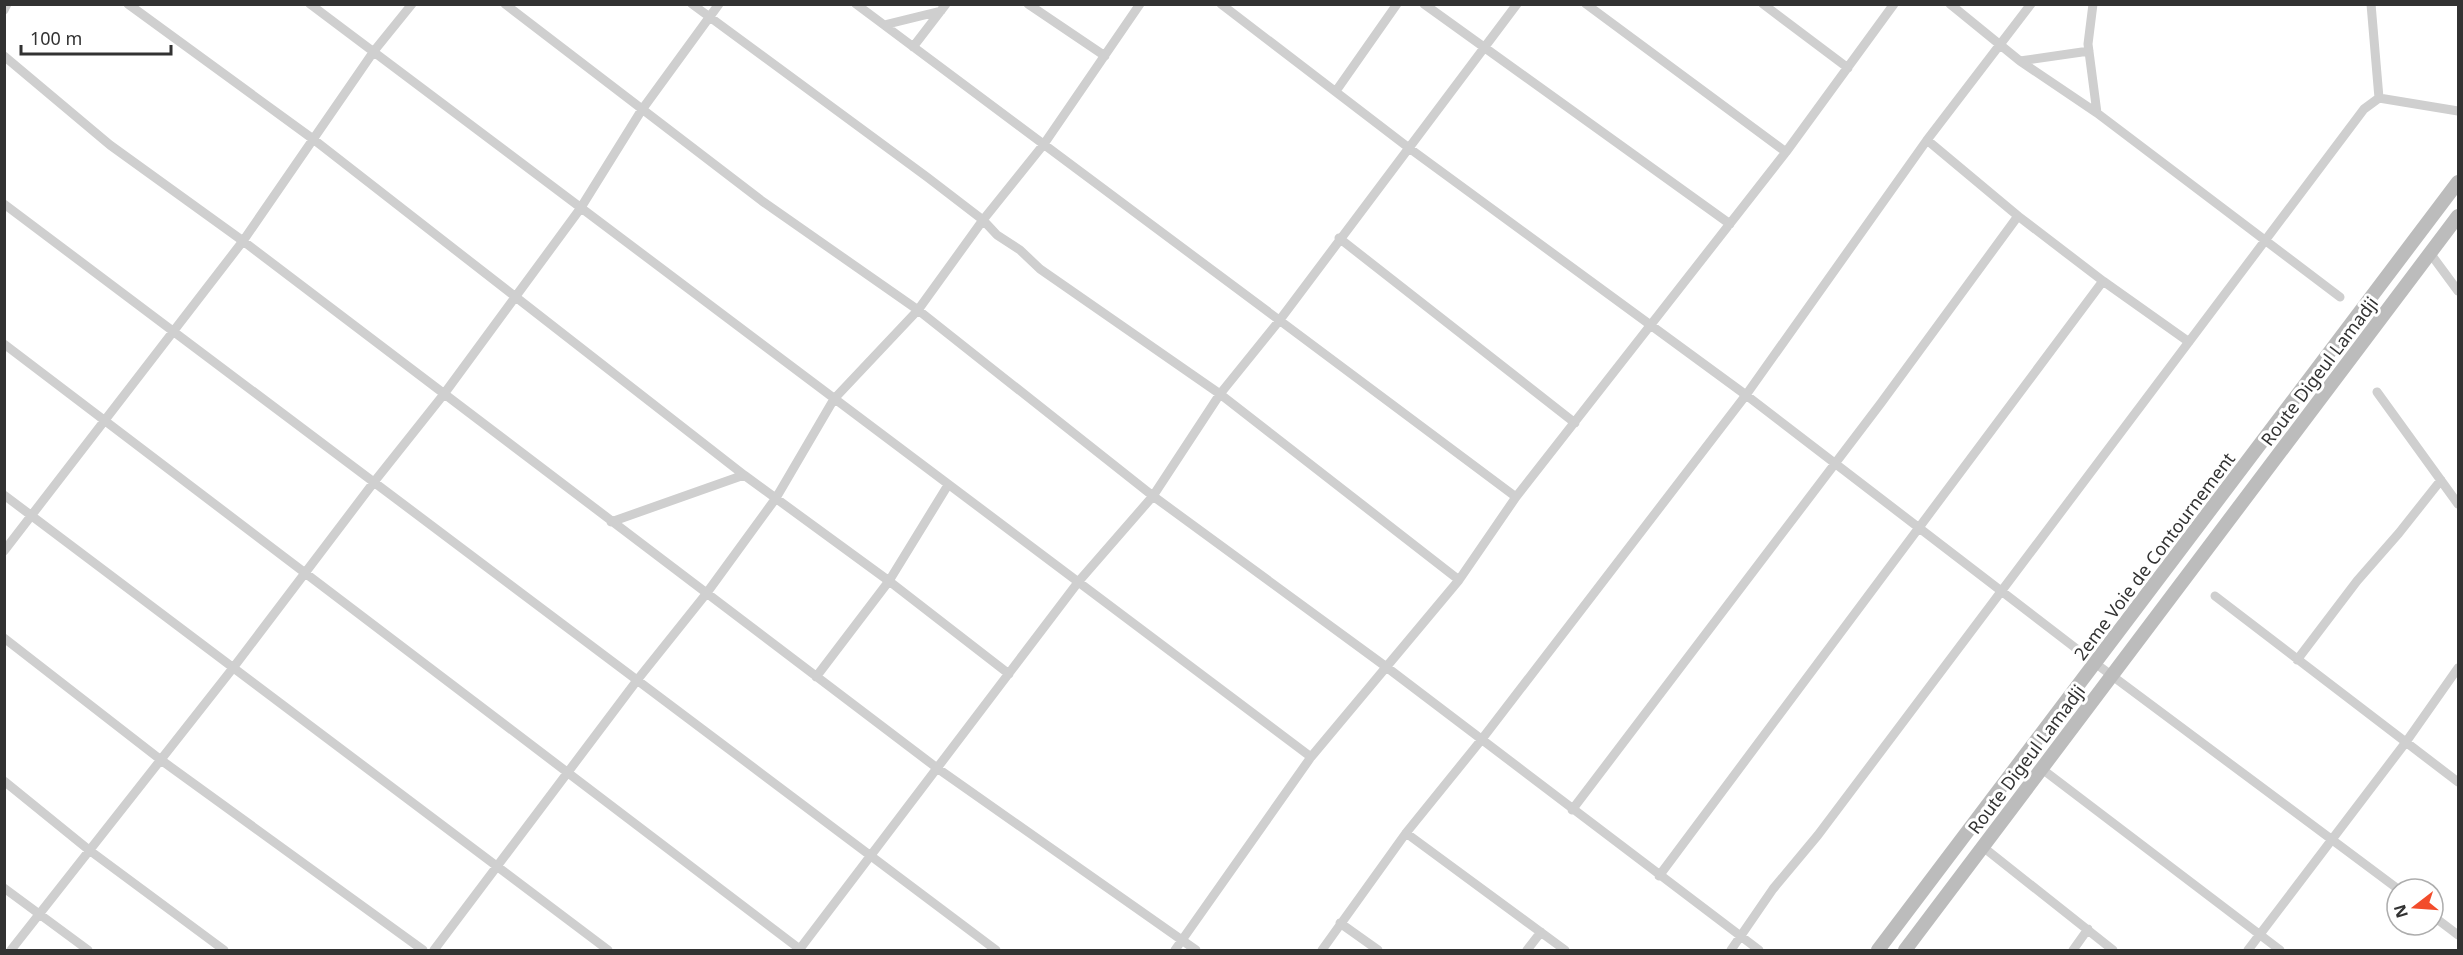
<svg xmlns="http://www.w3.org/2000/svg" width="2463" height="955" viewBox="0 0 2463 955" font-family="'Noto Sans',sans-serif">
<rect width="100%" height="100%" fill="#fff"/>
<g fill="none" stroke-linecap="round" stroke-linejoin="round">
<!-- street -->
<path stroke="#cfcfcf" stroke-width="9" d="M128,4L313,139L744,475L889,581L1009,674
M310,4L1311,757
M505,4L762,201L918,310L1153,496L1385,666L1759,950
M692,4L927,177L983,220L997,235L1020,250L1040,269L1220,394L1459,580
M856,4L1516,497
M1028,4L1105,56
M1221,4L1409,148L1746,395L2095,663L2398,889
M1424,4L1730,224
M1586,4L1786,152
M1763,4L1848,68
M1950,4L2020,61L2097,113L2340,297
M2093,4L2088,44L2097,113
M2371,4L2379,98
M4,10L7,4
M884,25L941,11
M913,47L946,4
M4,56L110,145L243,241L937,768L1196,950
M2020,61L2089,51
M1336,91L1397,4
M4,204L996,950
M1339,238L1575,423
M2430,253L2458,291
M2103,281L2189,342
M4,344L801,950
M2377,392L2458,504
M4,495L608,950
M611,522L744,475
M4,551L243,241L374,51L412,4
M2215,596L2458,782
M4,638L161,760L423,950
M2297,660L2357,581L2399,533L2441,480
M816,677L889,581L948,485
M2042,769L2280,950
M4,781L89,850L224,950
M1572,810L1881,403L2018,216
M1406,833L1565,950
M1983,847L2113,950
M1659,876L2103,281L2018,216L1927,140
M4,888L88,950
M2433,916L2458,935
M1340,923L1378,950
M11,950L233,668L374,482L444,394L580,209L641,111L719,4
M434,950L638,679L706,594L776,498L834,399L918,310L983,220L1044,144L1140,4
M799,950L1079,581L1153,496L1220,394L1279,321L1517,4
M1175,950L1311,757L1459,580L1516,497L1786,152L1894,4
M1322,950L1406,833L1482,739L1746,395L1927,140L2031,4
M1527,950L1541,932
M1731,950L1773,889L1818,835L2364,109L2379,98L2458,111
M2073,950L2088,929
M2248,950L2406,742L2458,668"/>
<!-- secondary -->
<path stroke="#bcbcbc" stroke-width="14" d="M1878,950L2458,182
M1905,950L2458,216"/>
</g>
<g text-anchor="middle" dominant-baseline="central" stroke-width="6" stroke-linejoin="round" paint-order="stroke">
<!-- street labels -->
<g font-size="18" fill="#323232" stroke="#fff">
<text transform="translate(2319 371) rotate(-53)">Route Digeul Lamadji</text>
<text transform="translate(2154 556) rotate(-53)">2eme Voie de Contournement</text>
<text transform="translate(2026 759) rotate(-53)">Route Digeul Lamadji</text>
</g>
</g>
<!-- border -->
<rect width="2463" height="955" fill="none" stroke="#323232" stroke-width="12"/>
<!-- north arrow -->
<g transform="translate(2415 907) rotate(253)"><circle r="28" fill="#ffffff" stroke="#adadad" stroke-width="1.5"/>
<path d="M0-4.5L10 22L0 15L-10 22Z" fill="#f24c2b"/>
<text y="-9" font-size="16" font-weight="bold" text-anchor="middle" fill="#323232">N</text>
</g>
<!-- scale -->
<path d="M21 45v9h150v-9" fill="none" stroke="#323232" stroke-width="3"/>
<text x="30" y="45" font-size="18" fill="#323232" stroke="#ffffff" stroke-width="4.5" paint-order="stroke">100 m</text>
</svg>
